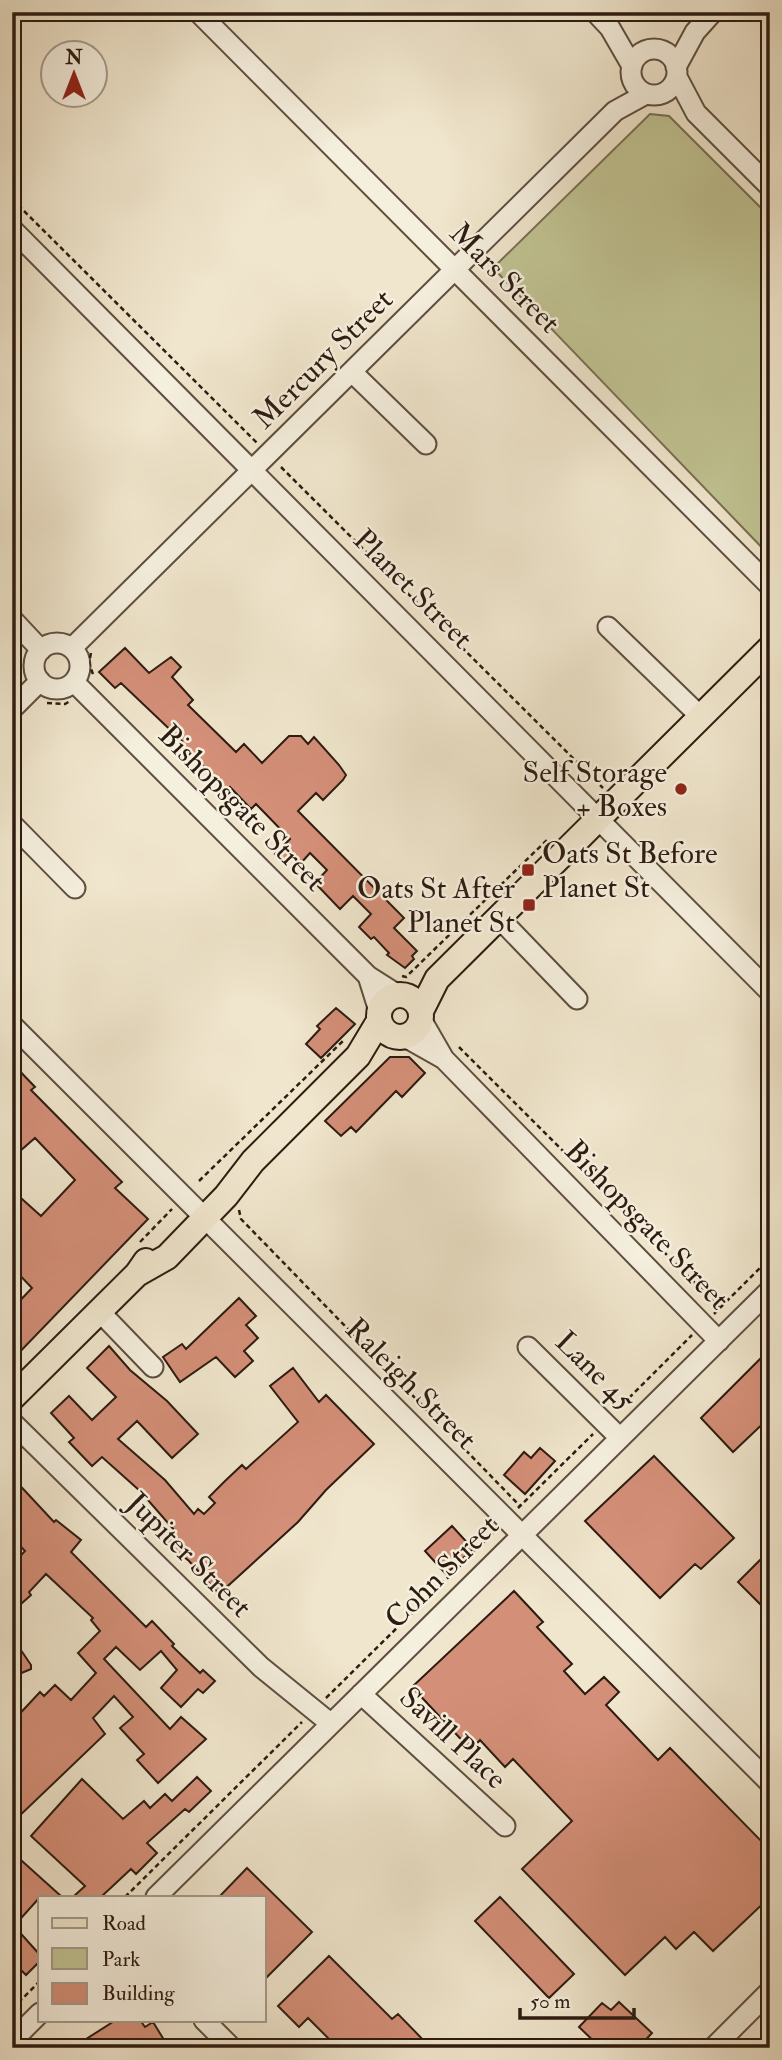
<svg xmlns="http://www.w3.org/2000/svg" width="782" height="2060" viewBox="0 0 782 2060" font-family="'IM FELL Double Pica',serif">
<rect width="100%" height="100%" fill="#f0e6cd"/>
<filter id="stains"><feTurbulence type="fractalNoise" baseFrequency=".00286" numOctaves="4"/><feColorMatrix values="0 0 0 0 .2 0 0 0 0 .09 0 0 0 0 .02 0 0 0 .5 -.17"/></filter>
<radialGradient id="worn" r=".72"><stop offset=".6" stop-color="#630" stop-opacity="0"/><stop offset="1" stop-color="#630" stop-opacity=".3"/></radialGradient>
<!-- green -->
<path fill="#c1c393" stroke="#776f52" stroke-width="2" d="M650,114L669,116L770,217V556L493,268Z"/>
<!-- building -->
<path fill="#d48f78" stroke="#2d1b11" stroke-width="2" d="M125,648L149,673L171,657L181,667L172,677L193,700L188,705L236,752L244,744L262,763L289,736H301L308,744L314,737L339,765L346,775L343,780L323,800L316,793L298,811L404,918L394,928L417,951L412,956L414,959L405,968L387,955L389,953L374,937L371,939L359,927L371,914L353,896L340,909L315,883L327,870L310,853L301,863L294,857L286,865L275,854L290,839L256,804L251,809L230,787L227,790L180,743L182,741L121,683L115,688L99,672Z
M336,1008L355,1024L321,1058L306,1044L320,1029L317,1026Z
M390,1057H409L425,1073L402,1097L396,1091L356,1132L351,1127L341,1136L325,1121Z
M12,1063L35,1087L31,1090L122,1182L115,1188L148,1219L12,1360V1309L32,1288L12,1267V1235L19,1229L12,1222V1190L41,1216L75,1180L35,1138L12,1158Z
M239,1298L256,1316L246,1325L258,1338L244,1351L253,1361L235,1377L216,1357L180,1382L163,1357L182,1344L186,1349Z
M109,1346L130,1370L167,1401L198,1434L172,1458L137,1421L118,1439L165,1480L194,1514L198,1509L204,1514L215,1503L209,1497L225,1481L242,1465L246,1469L298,1422L270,1386L293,1368L319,1402L326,1395L374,1444L326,1490L298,1522L219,1594L189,1561L165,1541L175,1531L140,1491L102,1457L92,1466L69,1442L74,1438L51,1413L69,1396L92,1420L116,1397L87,1368Z
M770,1349V1417L733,1452L701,1418Z
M540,1448L555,1461L525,1494L504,1475L524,1452L531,1458Z
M654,1456L734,1538L701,1569L695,1564L660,1598L585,1521Z
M12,1477L54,1522L56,1520L81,1540L71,1552L146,1627L152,1621L174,1644L172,1646L200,1673L203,1670L215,1681L203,1693L198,1689L181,1707L161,1688L177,1670L161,1651L140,1670L116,1647L104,1659L170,1729L181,1717L206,1739L158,1783L137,1760L144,1754L120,1728L133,1717L114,1696L93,1718L105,1734L12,1823V1722L40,1692L44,1696L55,1685L71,1700L96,1673L78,1653L100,1631L91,1620L93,1618L46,1574L29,1592L31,1595L12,1612V1565L25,1551L12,1537Z
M452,1526L473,1549L446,1574L425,1551Z
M770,1550V1614L738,1582Z
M514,1591L543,1622L537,1627L572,1664L564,1671L585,1694L604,1677L619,1692L606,1705L658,1760L670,1748L770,1850V1897L713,1951L694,1932L676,1949L665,1937L625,1975L522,1869L572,1821L513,1759L505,1767L480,1740L471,1750L412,1687Z
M12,1637L31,1665V1669L12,1677Z
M197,1777L211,1791L189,1812L185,1809L147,1843L157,1853L136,1874L131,1869L101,1897H73L85,1886L31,1836L82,1779L123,1819L144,1801L150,1808L165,1794L172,1801Z
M12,1852L62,1897H40L14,1926L40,1955V1961L26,1975L12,1961Z
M247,1868L312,1932L264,1980V1897H219Z
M500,1897L574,1974L549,1998L475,1921Z
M329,1956L392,2019L398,2014L431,2048H338L308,2018L299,2027L278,2006Z
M619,2002L652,2033L638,2048H601L579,2027L602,2003L611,2010Z
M116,2020H140L145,2027L153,2022L169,2048H72Z"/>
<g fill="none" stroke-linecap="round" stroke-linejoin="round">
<!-- minor casing -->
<g stroke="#5e4e40" stroke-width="23">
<path id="minor" d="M198,12L770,586
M595,12L610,28L632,66
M631 72a23 23 0 1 1 46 0a23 23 0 1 1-46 0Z
M676,67L695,32L713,12
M677,77L696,113L770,187
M12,229L770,992
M352,372L426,444
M12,619L41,650
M608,627L700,716
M34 666a23 23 0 1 1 46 0a23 23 0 1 1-46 0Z
M72,648L615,111L646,94
M74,682L368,976L398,995
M12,709L40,681
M12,824L75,888
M498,917L577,999
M368,976L379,1011
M421,1019L444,1059
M12,1025L770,1783
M405,1037L444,1059L719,1341
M100,1312L153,1367
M528,1347L620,1438
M12,1422L261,1667L330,1723
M361,1694L505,1826
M156,1897L770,1290
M204,2020L232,2048
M12,2041L40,2013
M713,2048L770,1991"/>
</g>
<!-- major casing -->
<g stroke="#2d1b11" stroke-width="28">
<path id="major" d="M379 1016a21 21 0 1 1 42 0a21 21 0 1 1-42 0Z
M421,1011L437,979L770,648
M137,1274L167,1257L226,1196L253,1161L358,1056L379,1021
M12,1398L137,1274L146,1261"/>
</g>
<!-- path -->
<path stroke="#2d1b11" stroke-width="2.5" stroke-dasharray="5 3.5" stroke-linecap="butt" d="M12,199L257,443
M281,467L603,788
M91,653L89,663L94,677
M47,703L65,704L70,701
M402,976L406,977L549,838
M762,1008L770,1016
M459,1047L719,1307
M199,1181L343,1041
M239,1210L241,1219L520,1506
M140,1242L172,1209
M714,1314L770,1258
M617,1410L692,1335
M518,1508L593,1434
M326,1698L496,1530
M125,1897L302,1722
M12,2002L16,2005L40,1981"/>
<!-- minor -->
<use href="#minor" stroke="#f5efde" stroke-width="19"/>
<!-- major -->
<use href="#major" stroke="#f0e6cd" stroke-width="24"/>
</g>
<!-- markers -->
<g fill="#8f2418" stroke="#f5efde" stroke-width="2.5">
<circle cx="681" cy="789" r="7"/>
<rect x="521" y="863" width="14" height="14" rx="3.5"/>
<rect x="522" y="898" width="14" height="14" rx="3.5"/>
</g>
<g text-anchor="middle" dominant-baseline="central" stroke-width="5" stroke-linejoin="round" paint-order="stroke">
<!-- street labels -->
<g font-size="30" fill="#2d1b11" stroke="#f5efde">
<text transform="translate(505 278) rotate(45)">Mars Street</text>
<text transform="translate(323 359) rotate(-45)">Mercury Street</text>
<text transform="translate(413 589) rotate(45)">Planet Street</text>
<text transform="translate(242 808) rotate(45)">Bishopsgate Street</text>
<text transform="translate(647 1225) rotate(46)">Bishopsgate Street</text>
<text transform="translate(595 1371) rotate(45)">Lane 45</text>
<text transform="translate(411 1384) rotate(45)">Raleigh Street</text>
<text transform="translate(189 1555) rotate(45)">Jupiter Street</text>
<text transform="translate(442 1572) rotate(-45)">Cohn Street</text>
<text transform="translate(453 1738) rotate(43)">Savill Place</text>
</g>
<!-- poi labels -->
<g font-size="30" fill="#2d1b11" stroke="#f5efde" text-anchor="end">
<text x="667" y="772">Self Storage<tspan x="667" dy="34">+ Boxes</tspan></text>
<text x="542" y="853" text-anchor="start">Oats St Before<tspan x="542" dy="34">Planet St</tspan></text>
<text x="515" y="888">Oats St After<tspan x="515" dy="34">Planet St</tspan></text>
</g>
</g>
<!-- margin -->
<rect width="782" height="2060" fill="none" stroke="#f0e6cd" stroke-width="42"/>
<rect x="14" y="14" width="754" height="2032" fill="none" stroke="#2d1b11" stroke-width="3.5"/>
<rect x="21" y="21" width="740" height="2018" fill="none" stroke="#2d1b11" stroke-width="2"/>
<!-- legend -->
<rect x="38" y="1896" width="228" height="126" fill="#f5efde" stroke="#a59a8c" stroke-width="2"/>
<rect x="52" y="1918" width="35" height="10" fill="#f0e6cd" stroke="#a59a8c" stroke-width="2"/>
<text x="102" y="1930" font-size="21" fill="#2d1b11">Road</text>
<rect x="52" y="1948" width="35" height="21" fill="#c1c393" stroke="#a59a8c" stroke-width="2"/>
<text x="102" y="1966" font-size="21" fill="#2d1b11">Park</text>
<rect x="52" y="1983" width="35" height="21" fill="#d48f78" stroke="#a59a8c" stroke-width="2"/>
<text x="102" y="2000" font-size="21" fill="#2d1b11">Building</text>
<!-- north arrow -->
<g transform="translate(74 74)"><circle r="33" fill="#f5efde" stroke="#a59a8c" stroke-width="2"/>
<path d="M0-5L12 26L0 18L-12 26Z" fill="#8f2418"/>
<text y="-10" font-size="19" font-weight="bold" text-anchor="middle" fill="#2d1b11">N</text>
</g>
<!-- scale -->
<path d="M520 2008v10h114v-10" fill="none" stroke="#2d1b11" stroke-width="3.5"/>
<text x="530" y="2008" font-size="21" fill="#2d1b11" stroke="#f5efde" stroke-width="5" paint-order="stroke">50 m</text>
<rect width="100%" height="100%" filter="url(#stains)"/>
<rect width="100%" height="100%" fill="url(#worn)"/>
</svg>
